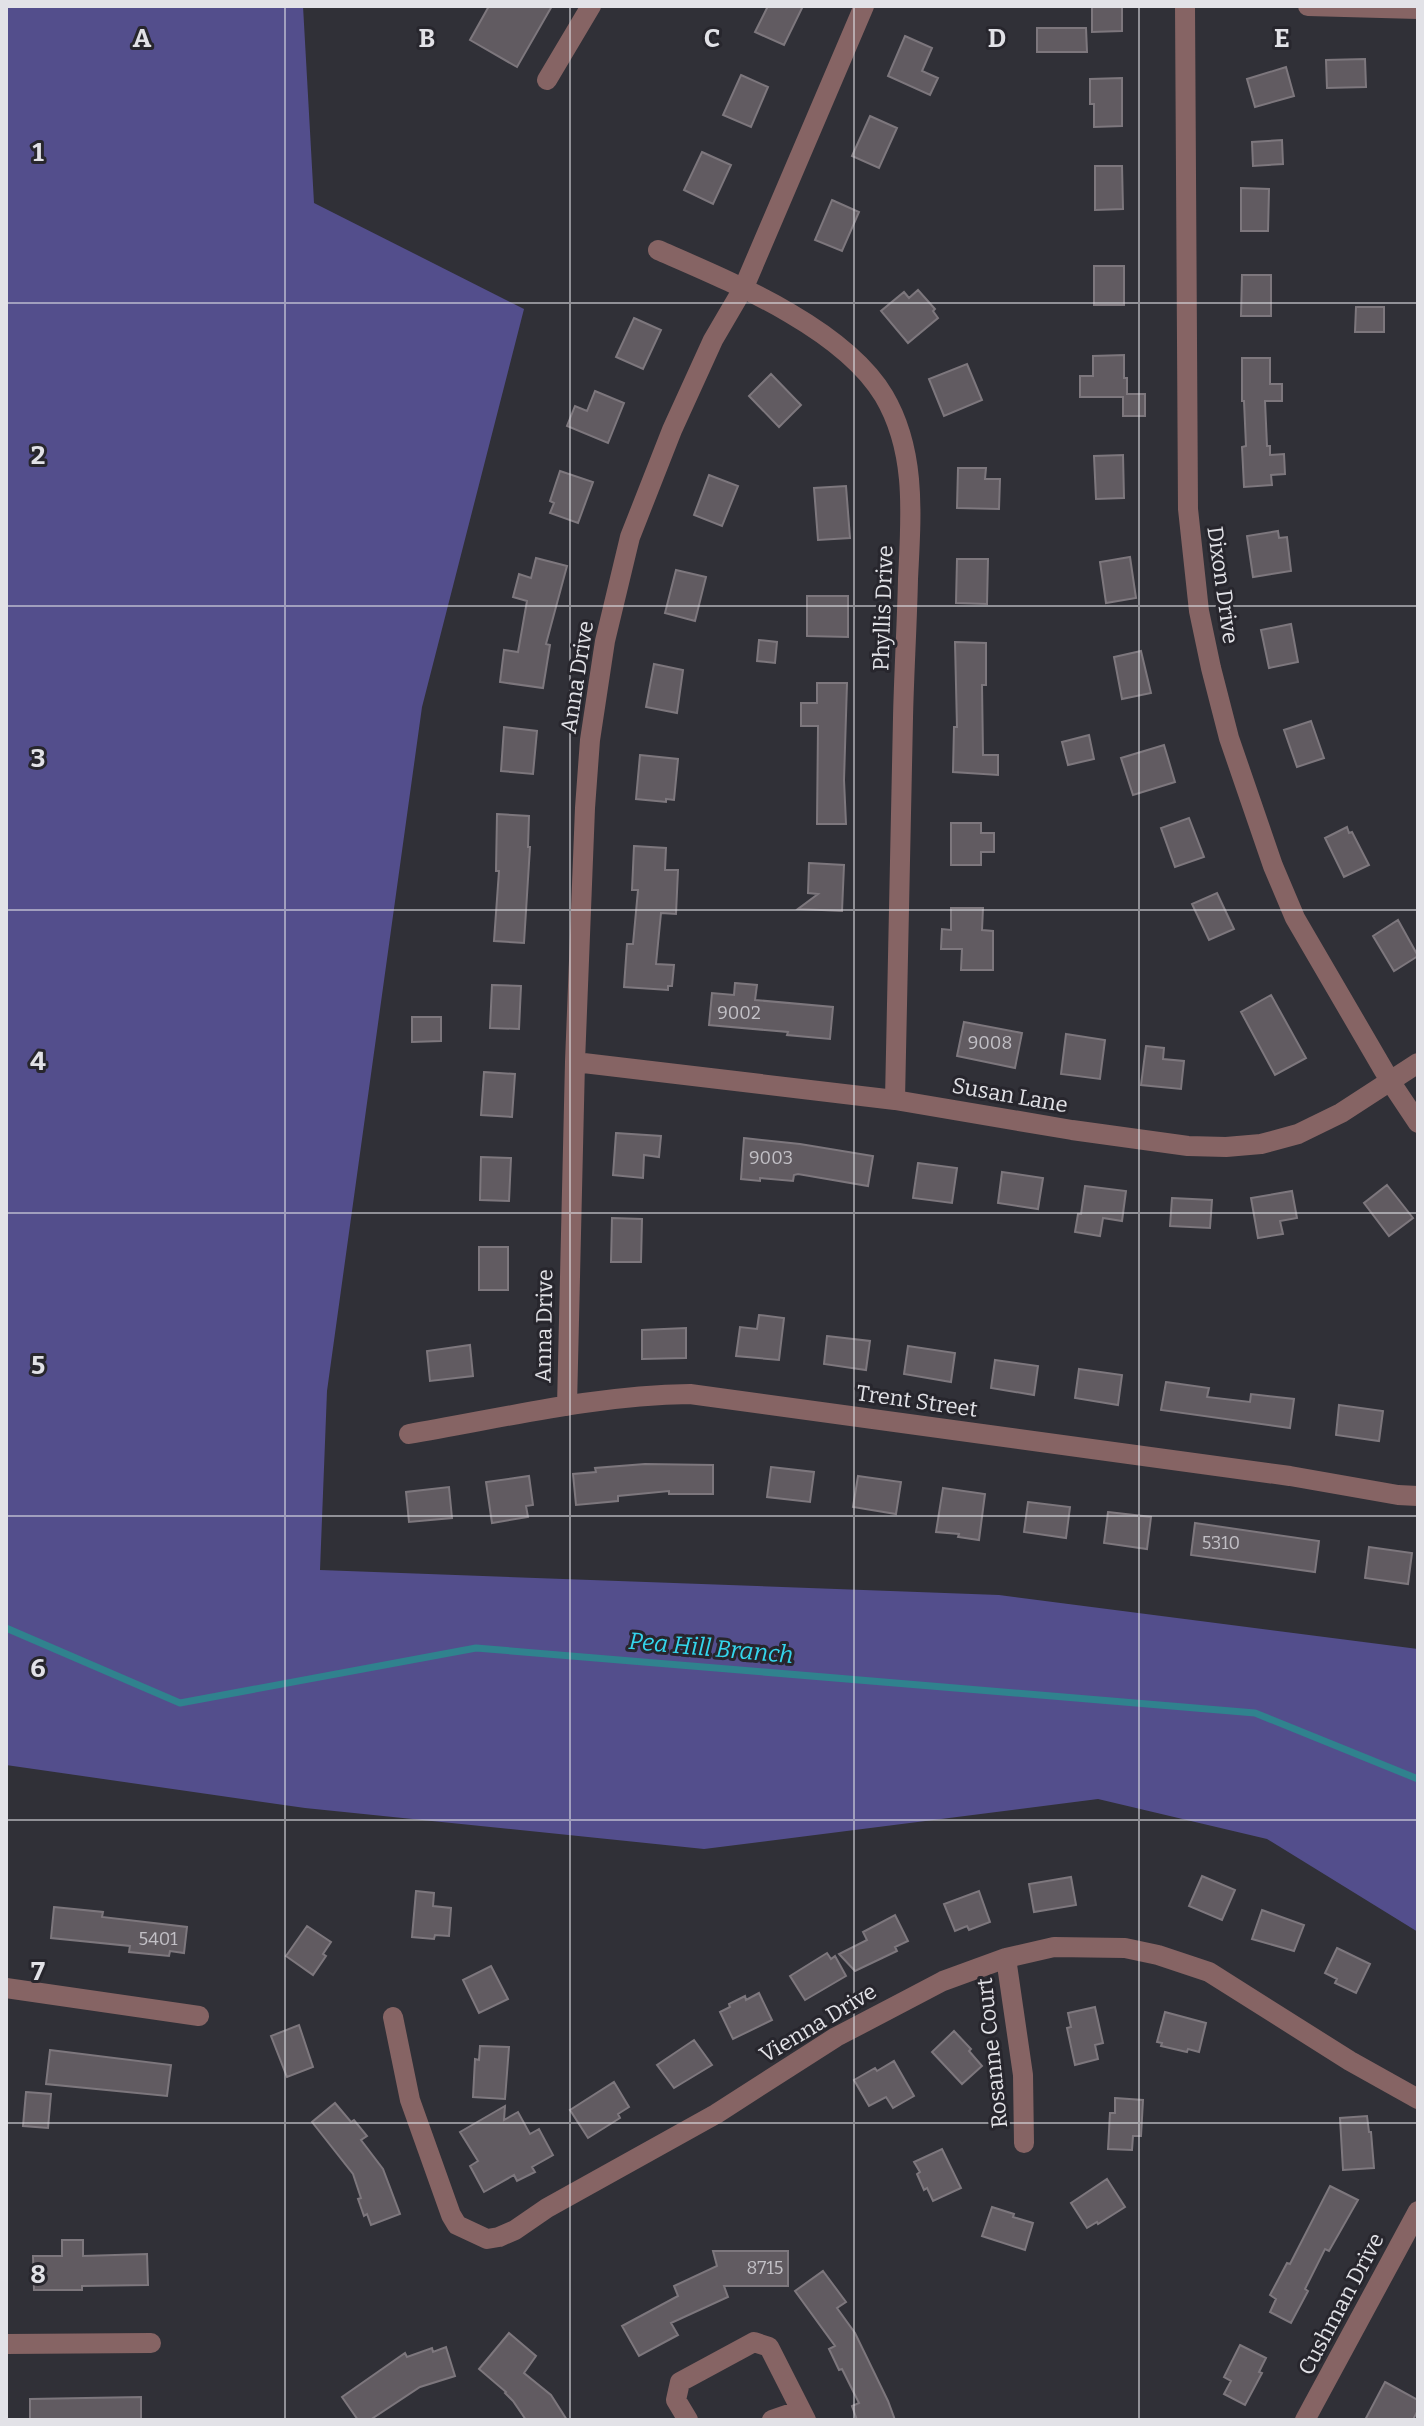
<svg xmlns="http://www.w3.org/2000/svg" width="1424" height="2426" viewBox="0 0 1424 2426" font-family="Bitter,serif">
<rect width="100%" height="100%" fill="#303037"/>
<!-- forest -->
<path fill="#534e8c" d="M6,6H303L314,203L524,309L422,707L327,1391L320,1570L999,1595L1418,1649V1932L1267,1839L1098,1799L704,1849L305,1808L6,1765Z"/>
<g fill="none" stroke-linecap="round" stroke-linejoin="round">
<!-- stream -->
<path stroke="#30828e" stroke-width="7" d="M6,1628L180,1703L476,1648L1255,1713L1418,1779"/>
</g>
<!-- building -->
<path fill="#615b61" stroke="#7d777d" stroke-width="2" d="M489,6H552L517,67L470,40Z
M768,6H803L784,45L755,32Z
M1092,6H1122V31L1092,32Z
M1037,28H1086L1087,52H1037Z
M905,36L932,48L922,71L938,78L930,95L888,76Z
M1365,59L1366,87L1327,88L1326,60Z
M1286,67L1294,96L1255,107L1247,79Z
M741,75L768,87L751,127L723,115Z
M1122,78V126L1094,127V104H1090V79Z
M870,116L897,128L879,168L852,156Z
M1282,140L1283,164L1253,166L1252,142Z
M702,152L731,165L713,204L684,190Z
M1095,166H1122L1123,209L1095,210Z
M1241,188L1269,189L1268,231H1241Z
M832,200L859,212L842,251L815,240Z
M1094,266H1124V305H1094Z
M1242,275H1271V316H1241Z
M918,290L935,309L933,311L938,318L908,343L881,311L904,292L909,298Z
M1356,307H1384V332H1355Z
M634,318L661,330L643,369L616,357Z
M1124,355V378H1127V394H1145V416H1123V397H1080V376H1093V356Z
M1242,358H1270V384H1282V401H1265L1267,446H1270V455L1284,454L1285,474L1271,475L1272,485L1244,487L1242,447L1246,446L1244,401H1242Z
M967,364L982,400L944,416L929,379Z
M771,374L801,405L779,427L749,396Z
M595,391L624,403L608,443L567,426L575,406L587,411Z
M1123,455L1124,498L1096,499L1094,456Z
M958,468H986L985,479H1000L999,509L957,508Z
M560,471L593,482L578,523L550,513L554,503L550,501Z
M709,475L738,486L722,526L694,515Z
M846,486L850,538L818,540L814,488Z
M1278,531L1279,538L1287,537L1291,571L1253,577L1247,536Z
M1130,557L1136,598L1106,603L1100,562Z
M536,558L567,566L546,644L550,645L543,688L500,682L504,650L518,652L527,601L513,597L519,574L531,578Z
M957,559H988L987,604L956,603Z
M676,570L706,577L695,621L665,613Z
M807,596H848V637L807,636Z
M1291,624L1298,662L1269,668L1261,630Z
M759,640L777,642L775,663L757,661Z
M955,642L986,643V685H982L983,755H998V775L953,772L954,727H957Z
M1141,651L1151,693L1122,699L1114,657Z
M654,664L683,670L677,713L646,707Z
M817,683H847L844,780L846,824H817L818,726H801V703H817Z
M1311,721L1324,758L1297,767L1284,730Z
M504,727L537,731L533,774L501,771Z
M1089,735L1094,759L1068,765L1062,742Z
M1164,745L1175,782L1133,795L1121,758Z
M640,755L678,759L674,800L666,799V802L636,799Z
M497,814L529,816L528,847H530L524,943L494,941L499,871H496Z
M1189,818L1204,857L1175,867L1161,828Z
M951,823H981V833H994V852H981V865H951Z
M1347,827L1349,833L1352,832L1369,865L1344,877L1325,838Z
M634,846L666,848L665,870H678L676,914L661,913L656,964L674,965L672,986H668V990L624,987L627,944H633L638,890H632Z
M809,863L844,865L842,911L798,909L818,894L808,893Z
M1217,893L1234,929L1209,940L1192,904Z
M951,908H983L982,930L993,931V970H961L962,949H941L942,929L951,930Z
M1398,920L1418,956L1394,971L1373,936Z
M735,983L757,985L755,1000L833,1007L830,1039L787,1035L788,1032L709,1025L712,993L734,995Z
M492,985L521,986L519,1029L490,1028Z
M1271,995L1306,1058L1275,1075L1241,1012Z
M412,1017H441V1041L412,1042Z
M964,1022L1022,1033L1015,1068L957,1056Z
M1066,1034L1105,1040L1100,1079L1061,1074Z
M1146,1046L1164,1048L1163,1059L1184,1061L1181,1089L1141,1085Z
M484,1072L515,1074L512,1117L481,1115Z
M616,1133L661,1136L659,1157L644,1155L643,1178L613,1175Z
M744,1138L800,1144L873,1156L868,1186L798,1174L794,1175L793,1181L760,1178V1181L741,1179Z
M481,1157L511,1158L509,1201L480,1200Z
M918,1163L957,1168L952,1203L913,1198Z
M1002,1172L1043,1178L1038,1209L998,1203Z
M1387,1185L1413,1218L1389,1236L1364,1203Z
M1085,1186L1126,1191L1122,1221L1103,1218L1100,1236L1075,1232L1078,1214H1081Z
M1292,1191L1297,1218L1280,1221L1283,1234L1258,1238L1251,1198Z
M1172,1198L1212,1200L1210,1228L1170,1226Z
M612,1218L642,1219L641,1262H611Z
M479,1247H508V1290H479Z
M759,1315L784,1318L779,1360L736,1356L740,1327L757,1329Z
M686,1328V1358L642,1359V1330Z
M827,1336L870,1341L866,1370L824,1364Z
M470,1345L473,1376L430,1381L427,1351Z
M908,1346L955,1353L951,1382L904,1374Z
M995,1360L1038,1366L1034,1395L991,1388Z
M1079,1369L1122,1375L1118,1405L1075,1398Z
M1166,1382L1209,1388L1207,1397L1250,1402L1251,1394L1294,1399L1290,1428L1161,1410Z
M1339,1405L1383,1411L1379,1441L1336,1435Z
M645,1464L713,1465V1494H669V1491L618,1496V1501L576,1505L573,1474L596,1472L595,1468Z
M771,1467L814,1472L810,1502L767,1497Z
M529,1476L533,1505L526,1506L528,1517L492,1523L486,1482Z
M858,1476L901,1482L896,1514L853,1507Z
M449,1487L452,1518L409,1522L406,1492Z
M943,1488L985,1494L979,1540L958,1537L959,1534L936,1532Z
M1028,1502L1070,1507L1066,1538L1024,1532Z
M1108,1512L1151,1517L1147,1549L1104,1543Z
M1195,1523L1319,1541L1315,1572L1191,1555Z
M1369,1547L1412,1553L1408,1584L1365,1578Z
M1202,1876L1235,1890L1222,1920L1189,1906Z
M1071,1877L1076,1905L1034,1912L1029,1884Z
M416,1891L434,1893L433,1906L451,1908L449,1936L435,1935L434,1939L412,1937Z
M979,1891L990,1922L969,1930L967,1926L955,1931L944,1904Z
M54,1907L103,1912L102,1917L187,1927L184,1953L170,1951L169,1956L129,1952L130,1946L51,1938Z
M1262,1910L1304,1925L1294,1951L1252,1939Z
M895,1915L908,1941L895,1947L897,1951L855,1971L839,1954L867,1940L863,1932Z
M307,1926L331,1942L323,1954L326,1956L313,1975L286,1956Z
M1337,1948L1370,1964L1356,1993L1335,1983L1337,1979L1325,1973Z
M827,1953L831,1959L835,1956L846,1976L805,2000L790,1976Z
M491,1966L508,1999L479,2013L463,1980Z
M759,1993L772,2020L733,2039L720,2012L730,2007L729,2004L745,1996L746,2000Z
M1095,2007L1103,2043L1095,2045L1098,2059L1075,2065L1067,2028L1071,2027L1068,2013Z
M1165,2012L1206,2023L1199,2052L1188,2049L1187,2052L1161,2046L1162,2043L1157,2042Z
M299,2025L313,2067L287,2077L271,2036Z
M954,2031L971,2049L969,2051L982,2066L962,2084L932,2052Z
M694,2040L712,2065L674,2088L657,2065Z
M480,2046L509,2047L505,2099L473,2097L475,2059L479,2060Z
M50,2050L171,2065L167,2096L46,2084Z
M894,2061L914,2096L893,2108L886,2097L869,2106L854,2080L875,2068L877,2071Z
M614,2082L629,2107L618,2114L620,2118L588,2138L570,2110Z
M26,2092L51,2094L48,2128L23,2126Z
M1115,2098L1143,2100L1141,2136H1133L1132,2150L1108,2149L1110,2113H1115Z
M335,2103L351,2122L354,2120L367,2136L361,2140L383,2169L400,2214L371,2225L367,2214L364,2216L358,2199L361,2198L353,2174L312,2122Z
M505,2106L504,2120L518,2112L530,2134L539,2129L553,2155L532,2167L535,2172L517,2181L514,2175L484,2192L470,2166L478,2161L460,2132Z
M1367,2116L1369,2132H1371L1374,2168L1343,2170L1340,2118Z
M942,2149L961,2188L933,2201L927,2188L924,2190L917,2174L920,2172L914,2162Z
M1107,2179L1125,2207L1098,2224L1097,2222L1087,2228L1071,2203Z
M1330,2186L1358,2200L1329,2251L1325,2249L1305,2289L1308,2291L1291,2323L1270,2312L1276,2299L1270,2295L1287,2263L1290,2264Z
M992,2207L1014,2214L1013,2217L1033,2223L1025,2250L982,2236Z
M62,2240H83V2256L147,2254L148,2285L82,2286V2290H34L33,2256H62Z
M713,2251H788V2286H724L728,2297L671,2323L678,2335L639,2356L622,2326L678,2296L674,2286L717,2266Z
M823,2271L846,2302L837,2308L855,2333L888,2401L895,2420H857L852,2406L859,2403L842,2369L839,2370L829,2349L835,2346L795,2291Z
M509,2333L536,2356L524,2373L551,2395L567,2420H526L513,2401L505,2393L506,2392L479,2369Z
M1240,2345L1266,2358L1259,2372L1262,2373L1245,2405L1224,2394L1231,2381L1224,2377Z
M446,2347L455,2376L420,2387L370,2420H358L342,2397L405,2353L407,2357L432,2348L433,2352Z
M1385,2382L1418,2400V2410L1413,2420H1365Z
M141,2397V2420H30V2399Z"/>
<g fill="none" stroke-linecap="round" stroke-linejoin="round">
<!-- minor -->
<path stroke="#866464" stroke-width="20" d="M1185,6L1188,509L1199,611L1211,668L1229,738L1273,866L1295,918L1390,1081L1418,1123
M1308,6L1418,9
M547,80L591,6
M658,250C729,281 843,327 884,396C917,452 911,517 908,579C907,625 904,672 903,718C900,845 898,973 895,1100
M575,1062L895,1100L1072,1130L1188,1146L1226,1147L1261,1144L1298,1134L1341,1113L1418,1063
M567,1406L575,1062L585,808L590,740L605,641L630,537L672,430L713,340L744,287L864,6
M409,1434C503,1418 596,1395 690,1394L1290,1476L1398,1495L1418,1496
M1006,1958L1023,2075L1024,2143
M6,1988L199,2016
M393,2017L410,2100L451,2215L457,2225L487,2239L499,2237L515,2230L547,2208L716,2114L836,2037L903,2002L943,1981L1006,1958L1054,1947L1125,1948L1158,1955L1209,1972L1350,2061L1418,2099
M6,2344L151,2343
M688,2420L676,2400L680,2382L754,2342L769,2347L806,2420
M772,2420L801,2410
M1305,2420L1418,2211"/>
</g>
<!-- grid -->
<path fill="none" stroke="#e2e2e7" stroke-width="2" stroke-opacity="0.55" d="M285,6V2420M570,6V2420M854,6V2420M1139,6V2420M6,303H1418M6,606H1418M6,910H1418M6,1213H1418M6,1516H1418M6,1820H1418M6,2123H1418"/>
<g text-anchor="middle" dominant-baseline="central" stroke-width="6" stroke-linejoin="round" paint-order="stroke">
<!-- number labels -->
<g font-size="18" fill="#c2c0c6">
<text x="739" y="1013">9002</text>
<text x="990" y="1043">9008</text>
<text x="771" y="1158">9003</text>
<text x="1221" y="1543">5310</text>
<text x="158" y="1939">5401</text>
<text x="765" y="2268">8715</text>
</g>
<!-- street labels -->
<g font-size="22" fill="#e2e2e7" stroke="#27262d">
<text transform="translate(1223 585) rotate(82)">Dixon Drive</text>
<text transform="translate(883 608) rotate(-88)">Phyllis Drive</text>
<text transform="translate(577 677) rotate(-81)">Anna Drive</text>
<text transform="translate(1010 1095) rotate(10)">Susan Lane</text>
<text transform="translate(544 1326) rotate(-89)">Anna Drive</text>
<text transform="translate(917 1401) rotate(8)">Trent Street</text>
<text transform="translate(818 2023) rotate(-31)">Vienna Drive</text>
<text transform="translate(992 2053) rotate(-96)">Rosanne Court</text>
<text transform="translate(1341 2304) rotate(-62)">Cushman Drive</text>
</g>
<!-- water labels -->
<g font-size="24" font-style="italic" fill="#34d6ed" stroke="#27262d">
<text transform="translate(711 1648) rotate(5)">Pea Hill Branch</text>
</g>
</g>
<g font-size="26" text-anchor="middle" font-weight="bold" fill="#e2e2e7" stroke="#27262d" stroke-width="6" stroke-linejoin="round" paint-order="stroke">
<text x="142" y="47">A</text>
<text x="427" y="47">B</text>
<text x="712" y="47">C</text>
<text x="997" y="47">D</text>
<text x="1282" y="47">E</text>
<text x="38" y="161">1</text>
<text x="38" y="464">2</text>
<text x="38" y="767">3</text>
<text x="38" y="1070">4</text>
<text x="38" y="1374">5</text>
<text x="38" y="1677">6</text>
<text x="38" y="1980">7</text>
<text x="38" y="2283">8</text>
</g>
<!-- border -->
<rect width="1424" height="2426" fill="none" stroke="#e2e2e7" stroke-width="16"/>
</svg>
